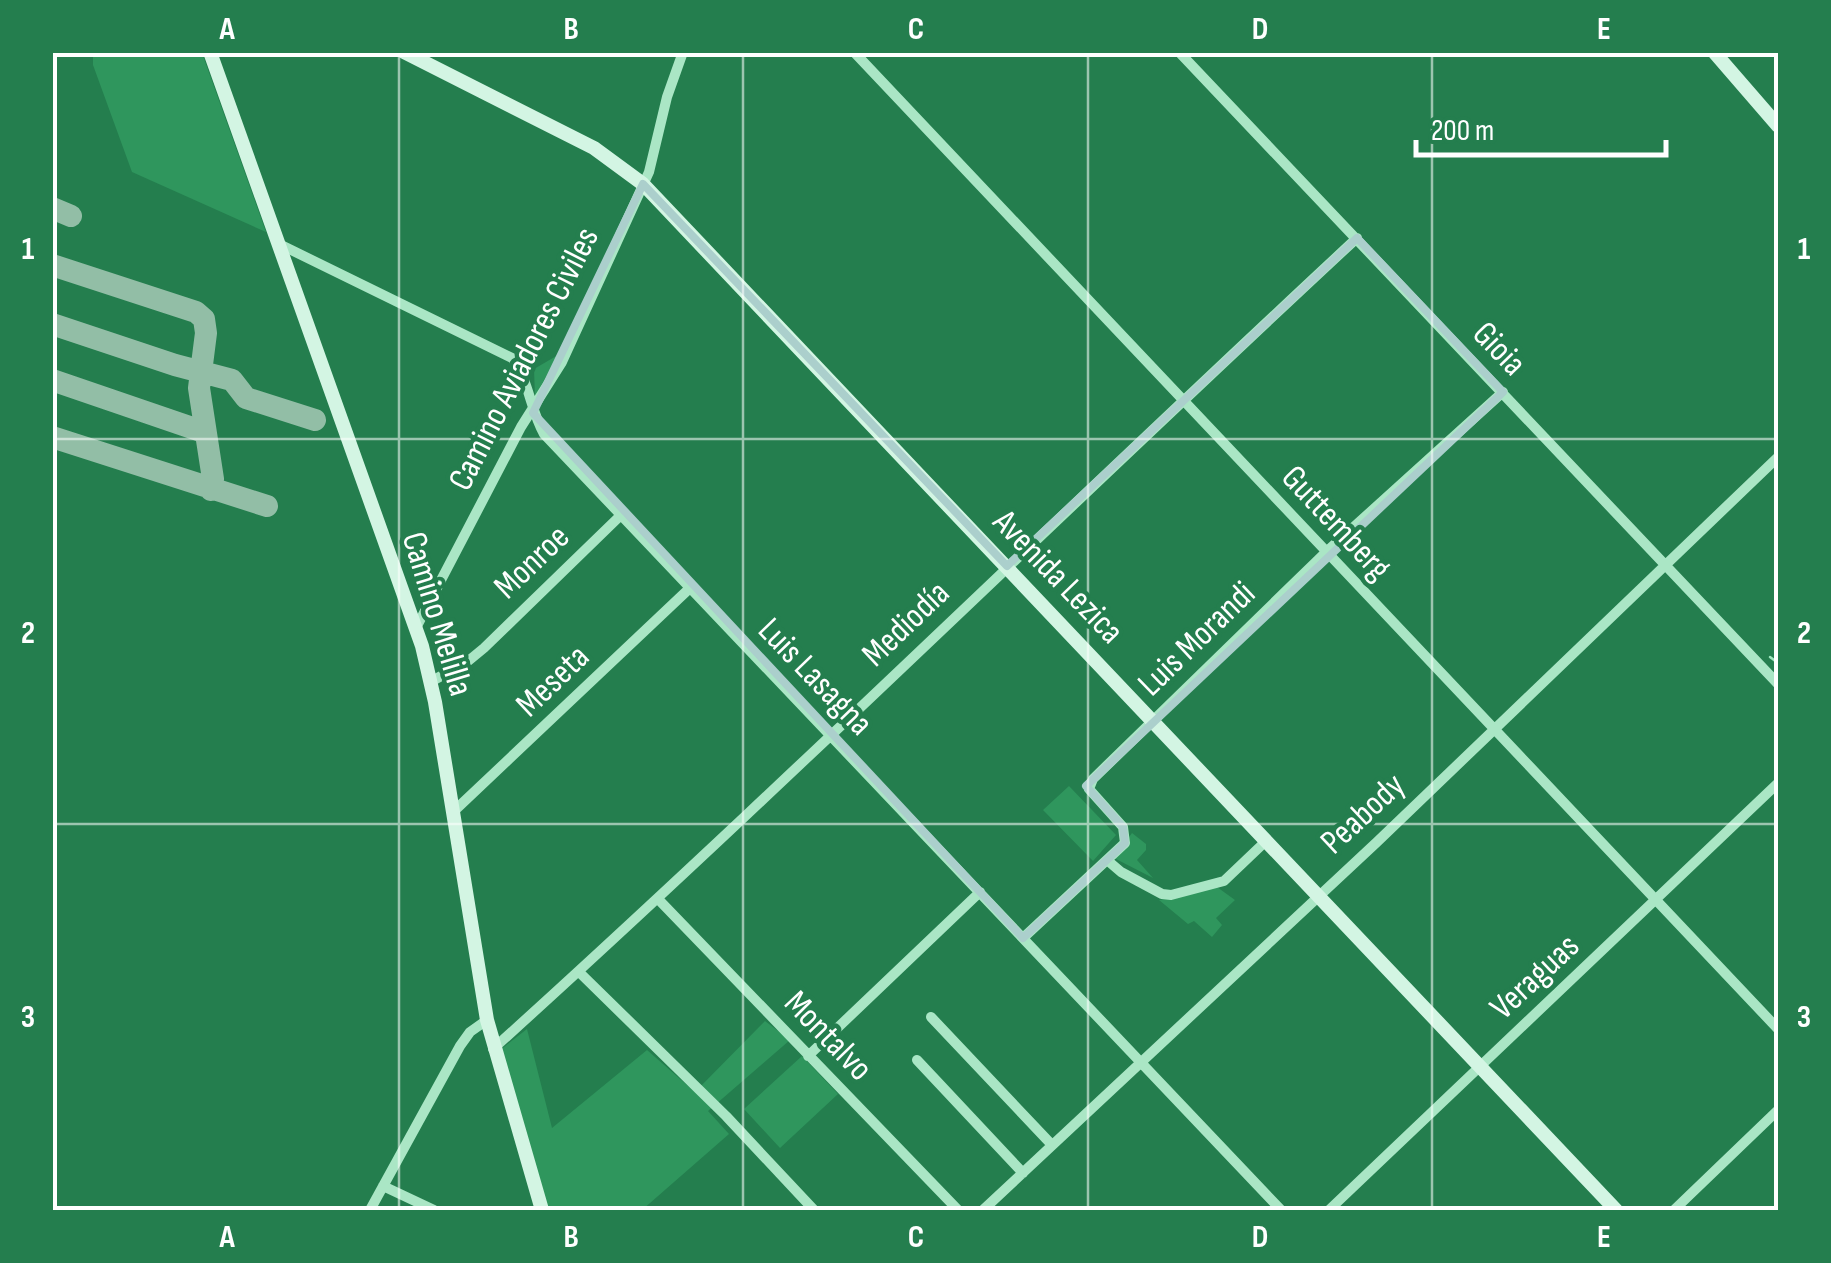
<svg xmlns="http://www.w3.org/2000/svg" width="1831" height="1263" viewBox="0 0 1831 1263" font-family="'Sofia Sans Condensed',sans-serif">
<rect width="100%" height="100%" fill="#247e4e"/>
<!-- green -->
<path fill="#2f965d" d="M93,52L202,53L266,232L132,172L93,65Z
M558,355L535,397L534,369Z
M1069,786L1116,835L1093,861L1043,810Z
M1132,833L1146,844V850L1137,860L1153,878L1114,858Z
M1217,887L1235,900L1216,918L1222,925L1212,937L1194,921L1188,924L1159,900Z
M765,1021L790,1040L708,1111L729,1134L642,1210H546L500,1050L527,1029L552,1128L647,1050L695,1092Z
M802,1056L838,1094L780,1148L744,1109Z"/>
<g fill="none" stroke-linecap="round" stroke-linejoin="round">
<!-- stream -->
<path stroke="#9ee7be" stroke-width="2.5" d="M1770,657L1778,663"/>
<!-- taxiway -->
<path stroke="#92bea6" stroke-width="22" d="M52,208L71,216
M52,265L196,312L204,319
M204,319L206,333L199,388L213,479L211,490
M52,324L175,365L232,380L246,398L315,420
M52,380L204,432
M52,437L267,506"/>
<!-- street -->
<path stroke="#aae6c5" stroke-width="10" d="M854,52L1778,1029
M1179,52L1778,684
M279,244L512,358C529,380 530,409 544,434L1281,1210
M416,628L521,427L562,362L649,172L667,97L683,52
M432,681L467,662L484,648L621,515
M453,812L691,587
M1107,860L1121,872L1162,894L1171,895L1224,881L1266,841
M659,900L958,1210
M1023,938L1125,843L1123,827L1089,789L1093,779L1325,553L1503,392
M579,972L726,1116L814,1210
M931,1017L1052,1145
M493,1049C786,784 1067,507 1357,238
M808,1056L980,892
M917,1060L1023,1173
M383,1186L434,1210
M370,1210L460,1046L470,1032L487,1020
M983,1210L1377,842L1778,457
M1329,1210L1778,783
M1674,1210L1778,1110"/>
<!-- secondary -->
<path stroke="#d3f5e3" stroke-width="14" d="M210,52L422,646L435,702L487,1020L542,1210
M404,52L594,148L643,184L1616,1210
M1714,52L1778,126"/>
</g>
<!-- marked area -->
<path fill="none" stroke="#abcfcc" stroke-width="8" stroke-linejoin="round" d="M643,184L1007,566L1357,238L1503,392L1086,786L1123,827L1125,843L1023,938L533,413Z"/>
<!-- grid -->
<path fill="none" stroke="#fff" stroke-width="2.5" stroke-opacity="0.55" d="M399,52V1210M743,52V1210M1088,52V1210M1432,52V1210M52,439H1778M52,824H1778"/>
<g text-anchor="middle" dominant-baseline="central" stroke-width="9" stroke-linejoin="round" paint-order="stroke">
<!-- street labels -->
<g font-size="35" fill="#fff" stroke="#247e4e">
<text transform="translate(1499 349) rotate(46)">Gioia</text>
<text transform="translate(524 359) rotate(-63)">Camino Aviadores Civiles</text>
<text transform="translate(1336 523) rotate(47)">Guttemberg</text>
<text transform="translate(532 562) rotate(-44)">Monroe</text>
<text transform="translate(1058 577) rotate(46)">Avenida Lezica</text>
<text transform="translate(437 614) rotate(73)">Camino Melilla</text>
<text transform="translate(906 624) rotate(-44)">Mediodía</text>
<text transform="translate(1197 639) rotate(-44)">Luis Morandi</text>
<text transform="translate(815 677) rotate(46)">Luis Lasagna</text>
<text transform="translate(553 681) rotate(-44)">Meseta</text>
<text transform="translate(1363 814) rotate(-43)">Peabody</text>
<text transform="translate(1535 977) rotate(-43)">Veraguas</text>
<text transform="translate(828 1036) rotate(46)">Montalvo</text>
</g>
</g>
<!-- border -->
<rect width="1831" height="1263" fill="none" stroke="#247e4e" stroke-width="110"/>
<!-- scale -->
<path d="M1416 140v15h250v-15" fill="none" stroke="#ffffff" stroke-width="5"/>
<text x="1431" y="140" font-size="30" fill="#ffffff" stroke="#247e4e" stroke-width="8" paint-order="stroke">200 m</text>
<rect x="55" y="55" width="1721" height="1153" fill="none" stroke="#fff" stroke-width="4"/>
<g font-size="32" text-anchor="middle" font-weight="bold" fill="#fff">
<text x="227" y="39">A</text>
<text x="571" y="39">B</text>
<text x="916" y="39">C</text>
<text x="1260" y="39">D</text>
<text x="1604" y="39">E</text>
<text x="28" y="259">1</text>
<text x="1804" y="259">1</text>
<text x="28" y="643">2</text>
<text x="1804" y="643">2</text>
<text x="28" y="1027">3</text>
<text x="1804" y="1027">3</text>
<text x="227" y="1247">A</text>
<text x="571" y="1247">B</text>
<text x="916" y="1247">C</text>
<text x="1260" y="1247">D</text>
<text x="1604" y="1247">E</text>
</g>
</svg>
